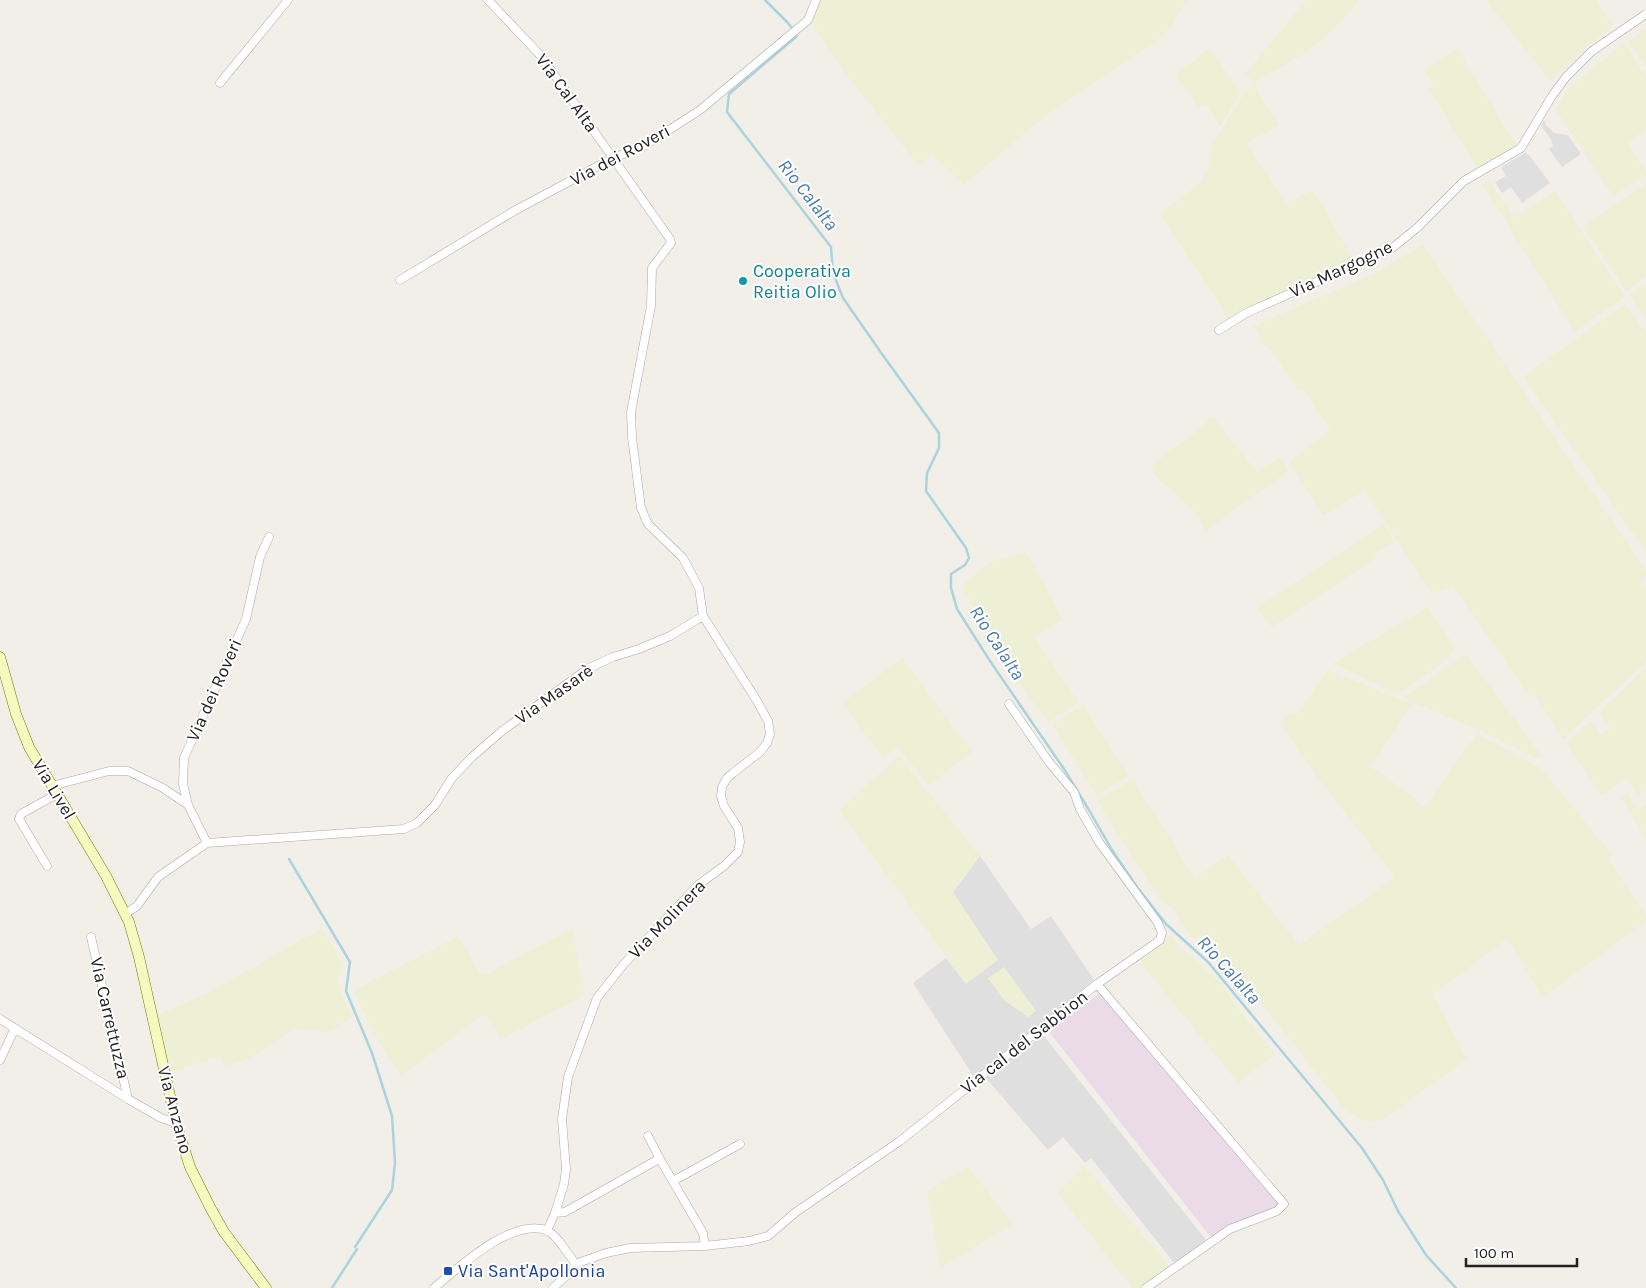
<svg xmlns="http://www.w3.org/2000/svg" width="1646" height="1288" viewBox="0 0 1646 1288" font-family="Karla,sans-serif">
<rect width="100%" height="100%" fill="#f2efe9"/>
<!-- residential -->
<path fill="#e0dfdf" d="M1544,120L1546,125L1554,133L1568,135L1581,154L1562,167L1549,149L1553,146L1551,139L1541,126Z
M1525,153L1529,155L1550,183L1522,203L1511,187L1502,193L1495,182L1506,176L1501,167Z
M980,856L1031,929L1051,916L1094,980L974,1077L913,983L946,958L966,984L953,892Z
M1043,1035L1206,1240L1175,1264L1091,1158L1085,1163L1063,1137L1048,1150L986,1078Z"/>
<!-- industrial -->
<path fill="#ebdbe8" d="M1100,993L1277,1201L1278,1206L1213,1237L1209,1235L1050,1033L1051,1029Z"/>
<!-- farmland -->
<path fill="#eef0d5" d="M820,0H1187L1172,27L1156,41L1044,117L964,185L932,155L918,165L848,77L829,51L812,22Z
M1306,0H1360L1332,31L1304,54L1254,83L1245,74Z
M1486,0H1596L1613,27L1584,49L1556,77L1550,80L1547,78Z
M1644,29L1646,32V67L1628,41Z
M1624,43L1646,77V130L1627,142L1646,172V175L1613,196L1555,109L1568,88Z
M1210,48L1241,93L1220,126L1206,105L1199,109L1175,75Z
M1457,48L1517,146L1496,160L1477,169L1429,89L1434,86L1423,70Z
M1255,86L1279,125L1247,143L1286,203L1313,190L1354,260L1228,318L1160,214L1201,182L1207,171L1213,142L1245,92Z
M1489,180L1514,217L1555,191L1625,297L1575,332L1482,185Z
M1646,183V277L1626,291L1583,226Z
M1423,244L1646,571V575L1639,580L1646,591V662L1563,739L1535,695L1530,697L1453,586L1431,594L1365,491L1323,515L1289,462L1330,430L1303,390L1297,389L1270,349L1267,350L1253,326L1378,272Z
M1646,283V320L1630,295Z
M1625,304L1646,333V552L1523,377Z
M1210,416L1215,419L1257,472L1279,457L1288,472L1205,531L1198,516L1155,475L1152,470L1153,465L1158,460L1205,425Z
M1384,524L1395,542L1372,555L1374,559L1272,627L1266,621L1257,607Z
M1026,551L1063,620L1034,638L1079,702L1048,723L1002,659L985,631L962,586L989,562Z
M1428,607L1456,648L1447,659L1418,681L1397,694L1333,663Z
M1466,654L1542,756L1537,759L1474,728L1402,698Z
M902,658L972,752L929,786L898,747L883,759L842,703Z
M1646,668V791L1638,795L1627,779L1602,795L1566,744L1590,721L1601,735L1610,728L1599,713Z
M1328,670L1412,704L1371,767L1399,786L1425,807L1464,749L1478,734L1541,768L1611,853L1610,862L1646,916V922L1543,997L1507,939L1433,995L1467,1059L1383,1120L1370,1122L1362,1120L1347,1112L1244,982L1186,931L1173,909L1160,900L1097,801L1133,779L1195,878L1228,855L1299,945L1395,877L1321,782L1280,723L1291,712L1296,715Z
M1083,704L1129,776L1097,795L1052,725Z
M899,756L980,856L953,892L998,960L966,984L839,810Z
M1627,793L1638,809L1646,805V838L1621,798Z
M322,928L343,964L338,980L339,987L352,1017L330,1031L295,1029L252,1057L225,1066L221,1056L170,1073L158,1015L210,992Z
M572,929L585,995L501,1039L484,1014L401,1076L374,1034L353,991L458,936L482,976Z
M1171,935L1179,946L1221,983L1240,1010L1275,1054L1238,1083L1140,962Z
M1004,967L1036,1011L1028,1017L1005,1001L988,978Z
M968,1166L1013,1224L940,1268L927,1191Z
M1085,1166L1170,1267L1143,1288H1132L1057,1193Z"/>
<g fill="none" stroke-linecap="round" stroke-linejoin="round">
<!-- stream -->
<path stroke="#aad3df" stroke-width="2.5" d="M765,0L787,22L797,34L796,37L729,94L727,112L831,247L833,273L843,298L882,354L939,433V448L927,473L926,491L966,548L969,558L965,565L951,574V588L957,609L990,661L1064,769L1089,810L1112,850L1137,887L1166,924L1208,962L1362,1148L1383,1180L1398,1211L1426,1255L1456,1288
M289,859L350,962L346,991L372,1053L392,1116L395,1163L392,1190L355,1247
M332,1288L357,1249"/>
<!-- minor casing -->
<g stroke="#a9a9a9" stroke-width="9">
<path id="minor" d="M220,83L288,0
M400,280L514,211L613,158L644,146L700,110L808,20L816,0
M1219,330L1246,313L1391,249L1418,227L1464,181L1521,148L1552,96L1566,77L1592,51L1646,14
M1009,704L1049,762L1074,792L1080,809L1099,842L1158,923L1162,933L1160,940L1097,984
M52,786L109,771H128L163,788L188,805
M207,843L188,805L183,784L184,758L246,619L260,557L269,537
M47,866L19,819L21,814L57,794
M125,914L137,906L158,877L207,843L404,829L417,823L435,805L452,778L472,757L502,731L589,668L613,657L639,649L670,636L703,616L699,588L683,558L648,524L641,508L632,437L631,412L651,306L652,268L671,243L670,239L541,56L488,0
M91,937L128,1099
M0,1019L128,1099L161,1118L176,1123
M0,1060L15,1028
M648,1136L661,1161
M673,1181L740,1144
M555,1213L565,1212L657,1160L661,1161L703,1233L705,1246
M547,1231L555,1213L564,1184L566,1169L562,1119L568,1077L597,998L623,965L698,885L724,866L738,852L740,842L738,828L724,806L721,796L722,787L727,778L733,773L760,752L767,743L770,734L768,721L757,701L703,616
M575,1264L606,1253L630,1248L705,1246L749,1241L768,1236L796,1212L900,1141L1097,984L1284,1204L1277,1211L1230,1229L1146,1288
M434,1288C458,1268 513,1216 548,1231C555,1235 560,1242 564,1248C568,1253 572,1258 575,1264L572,1270L553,1288"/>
</g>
<!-- secondary casing -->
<g stroke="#707d05" stroke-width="11">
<path id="secondary" d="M0,657L16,714L29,747L106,876L129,922L139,957L176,1123L190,1167L211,1209L224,1232L266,1288"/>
</g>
<!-- minor -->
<use href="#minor" stroke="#fff" stroke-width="8"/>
<!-- secondary -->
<use href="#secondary" stroke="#f7fabf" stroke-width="10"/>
</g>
<!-- markers -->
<circle fill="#0f9aa8" stroke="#fff" stroke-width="2" cx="743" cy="281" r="5"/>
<rect fill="#1a4fb4" stroke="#fff" stroke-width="2" x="443" y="1266" width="10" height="10" rx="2.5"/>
<g text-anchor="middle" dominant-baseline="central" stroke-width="4" stroke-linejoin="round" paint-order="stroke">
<!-- street labels -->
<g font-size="18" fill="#222" stroke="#fff">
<text transform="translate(567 93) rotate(54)">Via Cal Alta</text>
<text transform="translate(620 155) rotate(-28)">Via dei Roveri</text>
<text transform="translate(1341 269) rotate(-25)">Via Margogne</text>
<text transform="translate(214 690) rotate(-66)">Via dei Roveri</text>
<text transform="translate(554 694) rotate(-35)">Via Masarè</text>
<text transform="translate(54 789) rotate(59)">Via Livel</text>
<text transform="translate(667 919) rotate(-46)">Via Molinera</text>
<text transform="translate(110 1018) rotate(77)">Via Carrettuzza</text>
<text transform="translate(1024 1042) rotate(-38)">Via cal del Sabbion</text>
<text transform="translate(175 1110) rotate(75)">Via Anzano</text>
</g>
<!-- culture labels -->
<g font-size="18" fill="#0d838f" stroke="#fff" text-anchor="start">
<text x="753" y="271">Cooperativa<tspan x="753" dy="21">Reitia Olio</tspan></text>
</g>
<!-- transit labels -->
<g font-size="18" fill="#164399" stroke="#fff" text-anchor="start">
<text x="458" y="1271">Via Sant'Apollonia</text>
</g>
<!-- water labels -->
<g font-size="19" font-style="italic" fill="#4a7aab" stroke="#fff">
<text transform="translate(808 195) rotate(52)">Rio Calalta</text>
<text transform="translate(997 643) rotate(57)">Rio Calalta</text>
<text transform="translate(1229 970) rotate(48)">Rio Calalta</text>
</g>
</g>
<!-- scale -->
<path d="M1466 1258v8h111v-8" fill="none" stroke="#222222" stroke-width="2.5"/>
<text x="1474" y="1258" font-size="15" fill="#222222" stroke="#ffffff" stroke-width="4" paint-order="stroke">100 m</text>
</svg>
